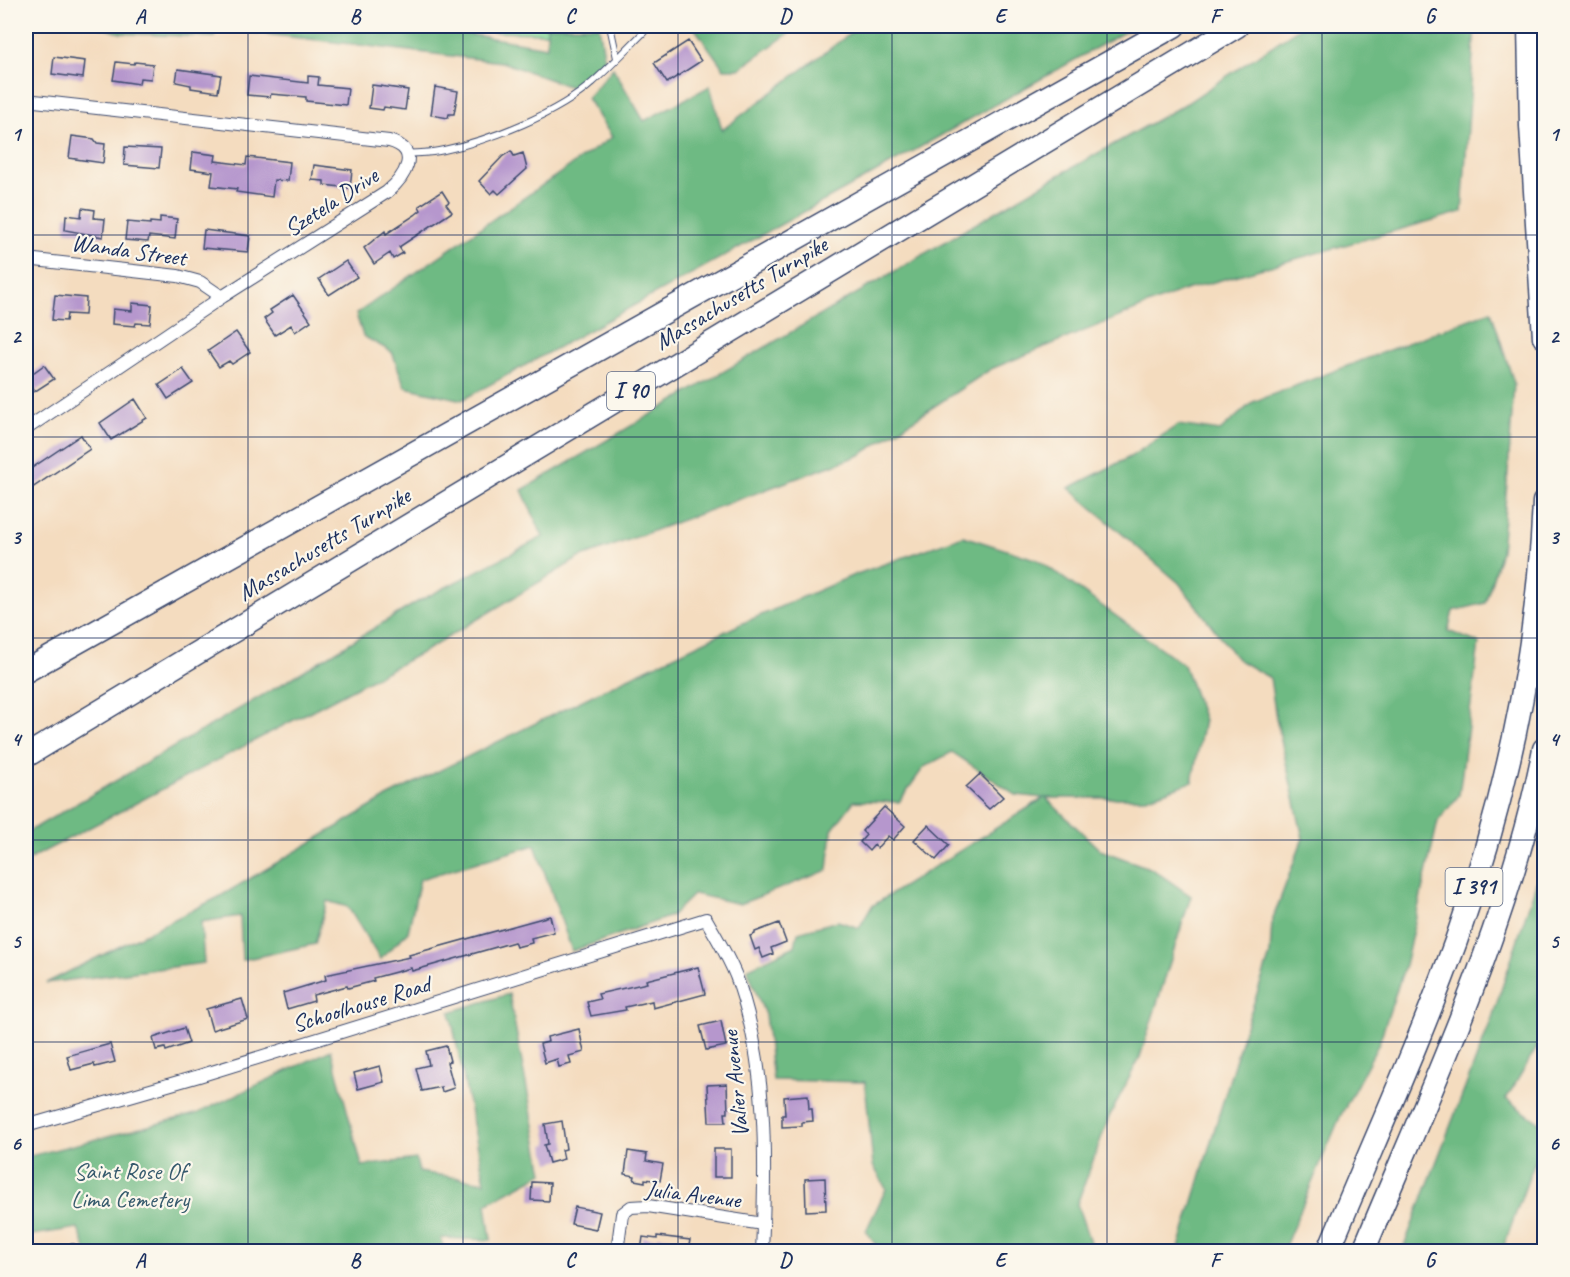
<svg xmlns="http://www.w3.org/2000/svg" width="1570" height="1277" viewBox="0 0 1570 1277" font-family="Caveat,sans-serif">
<rect width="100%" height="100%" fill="#fbf7ec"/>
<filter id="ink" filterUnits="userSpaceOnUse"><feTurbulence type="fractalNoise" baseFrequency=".0167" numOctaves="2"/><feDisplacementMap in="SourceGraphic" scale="12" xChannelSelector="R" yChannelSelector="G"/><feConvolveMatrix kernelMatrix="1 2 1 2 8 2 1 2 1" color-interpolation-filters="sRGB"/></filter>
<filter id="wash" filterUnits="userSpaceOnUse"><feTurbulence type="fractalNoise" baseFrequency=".008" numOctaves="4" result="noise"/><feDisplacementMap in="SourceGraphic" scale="24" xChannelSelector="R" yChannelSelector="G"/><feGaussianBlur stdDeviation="1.35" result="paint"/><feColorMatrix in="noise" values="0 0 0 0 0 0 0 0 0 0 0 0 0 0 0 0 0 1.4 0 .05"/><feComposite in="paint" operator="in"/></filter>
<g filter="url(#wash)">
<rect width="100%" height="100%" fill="#f4dcbf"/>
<!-- green -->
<path fill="#89da9b" stroke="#52847c" stroke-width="1.5" d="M266,26H582L581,34Z"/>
<!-- forest -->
<path fill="#6eba83" stroke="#447470" stroke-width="1.5" d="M96,26H219L214,37L121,33Z
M249,26H420L547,47V26H599L605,61L573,88L502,62L250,32Z
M693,26H799L739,69H724Z
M860,26H1135L862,180L462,400L405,387L392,352L363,336L356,314L612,137L587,98L613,68L644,121L710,86L722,130Z
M1302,26H1475L1462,212L1182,291L991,369L860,455L579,558L425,651L26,861V833L282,684L419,601L543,537L522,490L1045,183L1187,103Z
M1491,311L1514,383L1508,472L1501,551L1485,603L1453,611L1448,631L1479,643L1459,795L1438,821L1405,965L1379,1043L1340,1117L1283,1251H1178L1242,1038L1270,955L1272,921L1303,838L1276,718L1270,678L1237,659L1179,583L1069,488L1130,457L1178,425L1220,431L1253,402Z
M963,536L1038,560L1184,665L1204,720L1192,782L1146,798H1046L1100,850L1152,869L1191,896L1140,1057L1109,1117L1077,1204L1093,1251H880L866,1231L886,1189L873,1165L865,1082L773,1080L765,1015L747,969L795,946L798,932L838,921L859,928L872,906L1044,798L1016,795L952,752L924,767L899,802L854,801L832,830L828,870L740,904L694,894L671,916L572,951L535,845L420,879L408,932L380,959L348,907L327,901L315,944L242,960L240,916L201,922L204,963L46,983L219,897L394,793L605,689L743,623L854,575Z
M1544,859V1036L1506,1099L1544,1126V1136L1502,1251H1402L1492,1018Z
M509,994L543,1173L486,1204L491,1240L441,1238L444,1252L406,1251L388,1248V1251L87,1252L78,1228L26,1236V1157L196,1114L331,1050L362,1166L416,1159L419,1172L485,1182L450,1012Z"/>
<g id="blocks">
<!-- building -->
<path fill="#b697cd" d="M688,41L701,61L667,83L654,63Z
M54,57L85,61L83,78L52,74Z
M116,62L134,64L135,62L153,64L151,79L140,78L139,84L113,80Z
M178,69L221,75L218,92L191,88V85L176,82Z
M249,76L308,83V76L319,77L318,85L348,88L346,105L306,101V97L271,94L270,97L247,95Z
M372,85L408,90L405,110L384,107L383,110L369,108Z
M435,87L458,91L454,114H449L448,118L431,115Z
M72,136L94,139L97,143L105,144L103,163L69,158Z
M125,147L161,149L159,168L124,165Z
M511,151L514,156L523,153L527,169L499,194L495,190L491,194L479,181L503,156Z
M193,152L216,155L215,161L246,165L247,157L290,162L288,181L274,180L272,197L236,192L237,189L211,186L213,172L191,169Z
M314,165L352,170L350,188L324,185V181L312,180Z
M442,191L449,202L446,204L452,212L399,247L403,253L393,259L390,253L374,264L364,248L385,231L386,234L415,215L421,210L419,206Z
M82,208L95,210L94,218L105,219L103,237L65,230L66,215L81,217Z
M160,217L177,219L175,239L149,236L148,242L125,240L127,222L150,224V222L160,223Z
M204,230L250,236L248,252L202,248Z
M346,261L357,277L329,295L319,279Z
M55,295L86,298L85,315L67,314L66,321L52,320Z
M293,295L311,321L295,332L291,325L275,335L264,319L272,313L270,310Z
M132,303L152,305L150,324L136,323L135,326L112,324L113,309L132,311Z
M236,332L250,352L232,364L229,361L219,367L208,351Z
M44,365L54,379L34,392L26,378Z
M183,369L193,383L168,399L159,385Z
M135,399L147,418L111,440L100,423Z
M81,435L90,449L26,492V472Z
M980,774L1003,797L989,809L966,787Z
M884,807L905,826L893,840L888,836L877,848L874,845L869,851L860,842L866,835L862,831Z
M928,825L949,845L936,860L914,840Z
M550,916L554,932L531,938L532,943L516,947L514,942L412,971L411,968L373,978L374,981L348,988L347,986L313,995L314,1001L287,1009L283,993L326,980L325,975L410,957L409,955Z
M779,923L786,942L771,948L773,954L763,958L759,948L755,950L750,936L755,934V932Z
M698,967L705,994L653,1008L652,1001L625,1007L626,1010L591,1016L587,1002L600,999L598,994L647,983L646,980Z
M242,999L248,1019L212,1030L206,1009Z
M721,1021L726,1046L706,1050L700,1026Z
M184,1028L189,1043L166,1051L165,1048L156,1050L153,1038Z
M579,1029L584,1052L569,1056L571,1064L559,1067L557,1059L545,1063L540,1044L548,1042L547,1037Z
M110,1044L115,1062L95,1067L94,1064L71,1070L67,1056Z
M446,1046L450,1061L447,1062L454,1088L442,1092L441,1087L422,1091L416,1068L429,1065L426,1051Z
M380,1066L384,1082L358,1089L354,1073Z
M727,1084L728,1113H725L726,1122H709L707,1085Z
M808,1095L809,1109H812L813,1121L802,1122V1126L782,1127V1115H785L784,1097Z
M562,1121L566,1149L562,1150L564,1159L549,1163L544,1145L548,1144L545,1124Z
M714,1149H731V1177H714Z
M628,1151L647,1154L646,1161L663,1164L660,1181L645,1179V1182L634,1180L635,1176L625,1174Z
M825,1178L826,1210L806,1211L805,1179Z
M532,1182L550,1183L549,1201L531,1200Z
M575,1207L600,1212L596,1229L571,1224Z
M657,1236L690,1240L688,1251H641L643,1237L657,1239Z"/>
</g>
</g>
<g filter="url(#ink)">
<use href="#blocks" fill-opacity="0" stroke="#3c496d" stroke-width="1.5"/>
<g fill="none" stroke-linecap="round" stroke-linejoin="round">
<!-- lane casing -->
<g stroke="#3c496d" stroke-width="8">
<path id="lane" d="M610,26L617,58
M407,154C419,153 432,153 444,150C490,140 558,114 593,82C611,66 627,49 643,33L649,26
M53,1252L73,1247L74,1252"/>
</g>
<!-- street casing -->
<g stroke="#3c496d" stroke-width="14">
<path id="street" d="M26,100L389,141C423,150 404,178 387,192L222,297L26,429
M26,259L178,276L200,282L222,297
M26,1126L199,1076L706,919C717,938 728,956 736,976C768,1062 766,1161 762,1252
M617,1252L622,1214L631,1207L648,1206L763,1224"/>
</g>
<!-- highway casing -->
<g stroke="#3c496d" stroke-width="25">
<path id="highway" d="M1529,26L1531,126L1544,337
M26,671L1174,26
M26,756L1237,26
M1328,1252C1371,1148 1418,1046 1456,941C1506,800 1538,652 1544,502
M1363,1252C1431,1088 1510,924 1544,749"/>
</g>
<!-- lane -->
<use href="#lane" stroke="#fff" stroke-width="6"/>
<!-- street -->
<use href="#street" stroke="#fff" stroke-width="12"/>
<!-- highway -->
<use href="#highway" stroke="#fff" stroke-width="22"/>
</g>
</g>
<!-- grid -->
<path fill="none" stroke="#1b2f5e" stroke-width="1.5" stroke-opacity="0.55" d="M248,26V1252M463,26V1252M678,26V1252M892,26V1252M1107,26V1252M1322,26V1252M26,235H1544M26,437H1544M26,638H1544M26,840H1544M26,1042H1544"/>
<g text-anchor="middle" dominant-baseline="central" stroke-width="4.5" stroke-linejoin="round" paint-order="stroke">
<!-- shield labels -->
<g fill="#fbf7ec" stroke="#5e6b89" stroke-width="1.5">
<rect x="607" y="372" width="48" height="38" rx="4.5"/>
<rect x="1445.5" y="868" width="57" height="38" rx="4.5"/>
</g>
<g font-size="22" font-weight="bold" fill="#1b2f5e">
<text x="631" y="391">I 90</text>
<text x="1474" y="887">I 391</text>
</g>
<!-- street labels -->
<g font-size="24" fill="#1b2f5e" stroke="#fbf7ec">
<text transform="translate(331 202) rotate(-33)">Szetela Drive</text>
<text transform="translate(129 250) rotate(8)">Wanda Street</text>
<text transform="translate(741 293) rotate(-31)">Massachusetts Turnpike</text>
<text transform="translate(324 544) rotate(-31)">Massachusetts Turnpike</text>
<text transform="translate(361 1004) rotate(-17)">Schoolhouse Road</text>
<text transform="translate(735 1084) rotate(-96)">Valier Avenue</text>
<text transform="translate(693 1194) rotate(7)">Julia Avenue</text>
</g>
<!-- park labels -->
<g font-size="24" fill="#365a6d" stroke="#fbf7ec">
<text x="130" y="1171">Saint Rose Of<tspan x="130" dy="28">Lima Cemetery</tspan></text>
</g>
</g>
<!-- margin -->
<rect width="1570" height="1277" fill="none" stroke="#fbf7ec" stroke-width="66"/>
<rect x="33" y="33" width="1504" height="1211" fill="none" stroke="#1b2f5e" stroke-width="2"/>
<g font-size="20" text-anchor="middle" font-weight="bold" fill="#1b2f5e">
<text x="140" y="23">A</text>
<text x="355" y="23">B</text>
<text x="570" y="23">C</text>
<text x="785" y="23">D</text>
<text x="1000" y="23">E</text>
<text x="1215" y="23">F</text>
<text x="1430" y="23">G</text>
<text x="16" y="141">1</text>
<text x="1554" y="141">1</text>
<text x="16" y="343">2</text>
<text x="1554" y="343">2</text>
<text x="16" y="544">3</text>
<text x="1554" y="544">3</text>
<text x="16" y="746">4</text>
<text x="1554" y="746">4</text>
<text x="16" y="948">5</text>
<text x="1554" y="948">5</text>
<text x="16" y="1150">6</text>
<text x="1554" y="1150">6</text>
<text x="140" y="1267">A</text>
<text x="355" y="1267">B</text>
<text x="570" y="1267">C</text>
<text x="785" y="1267">D</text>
<text x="1000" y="1267">E</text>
<text x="1215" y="1267">F</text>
<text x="1430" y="1267">G</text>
</g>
</svg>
